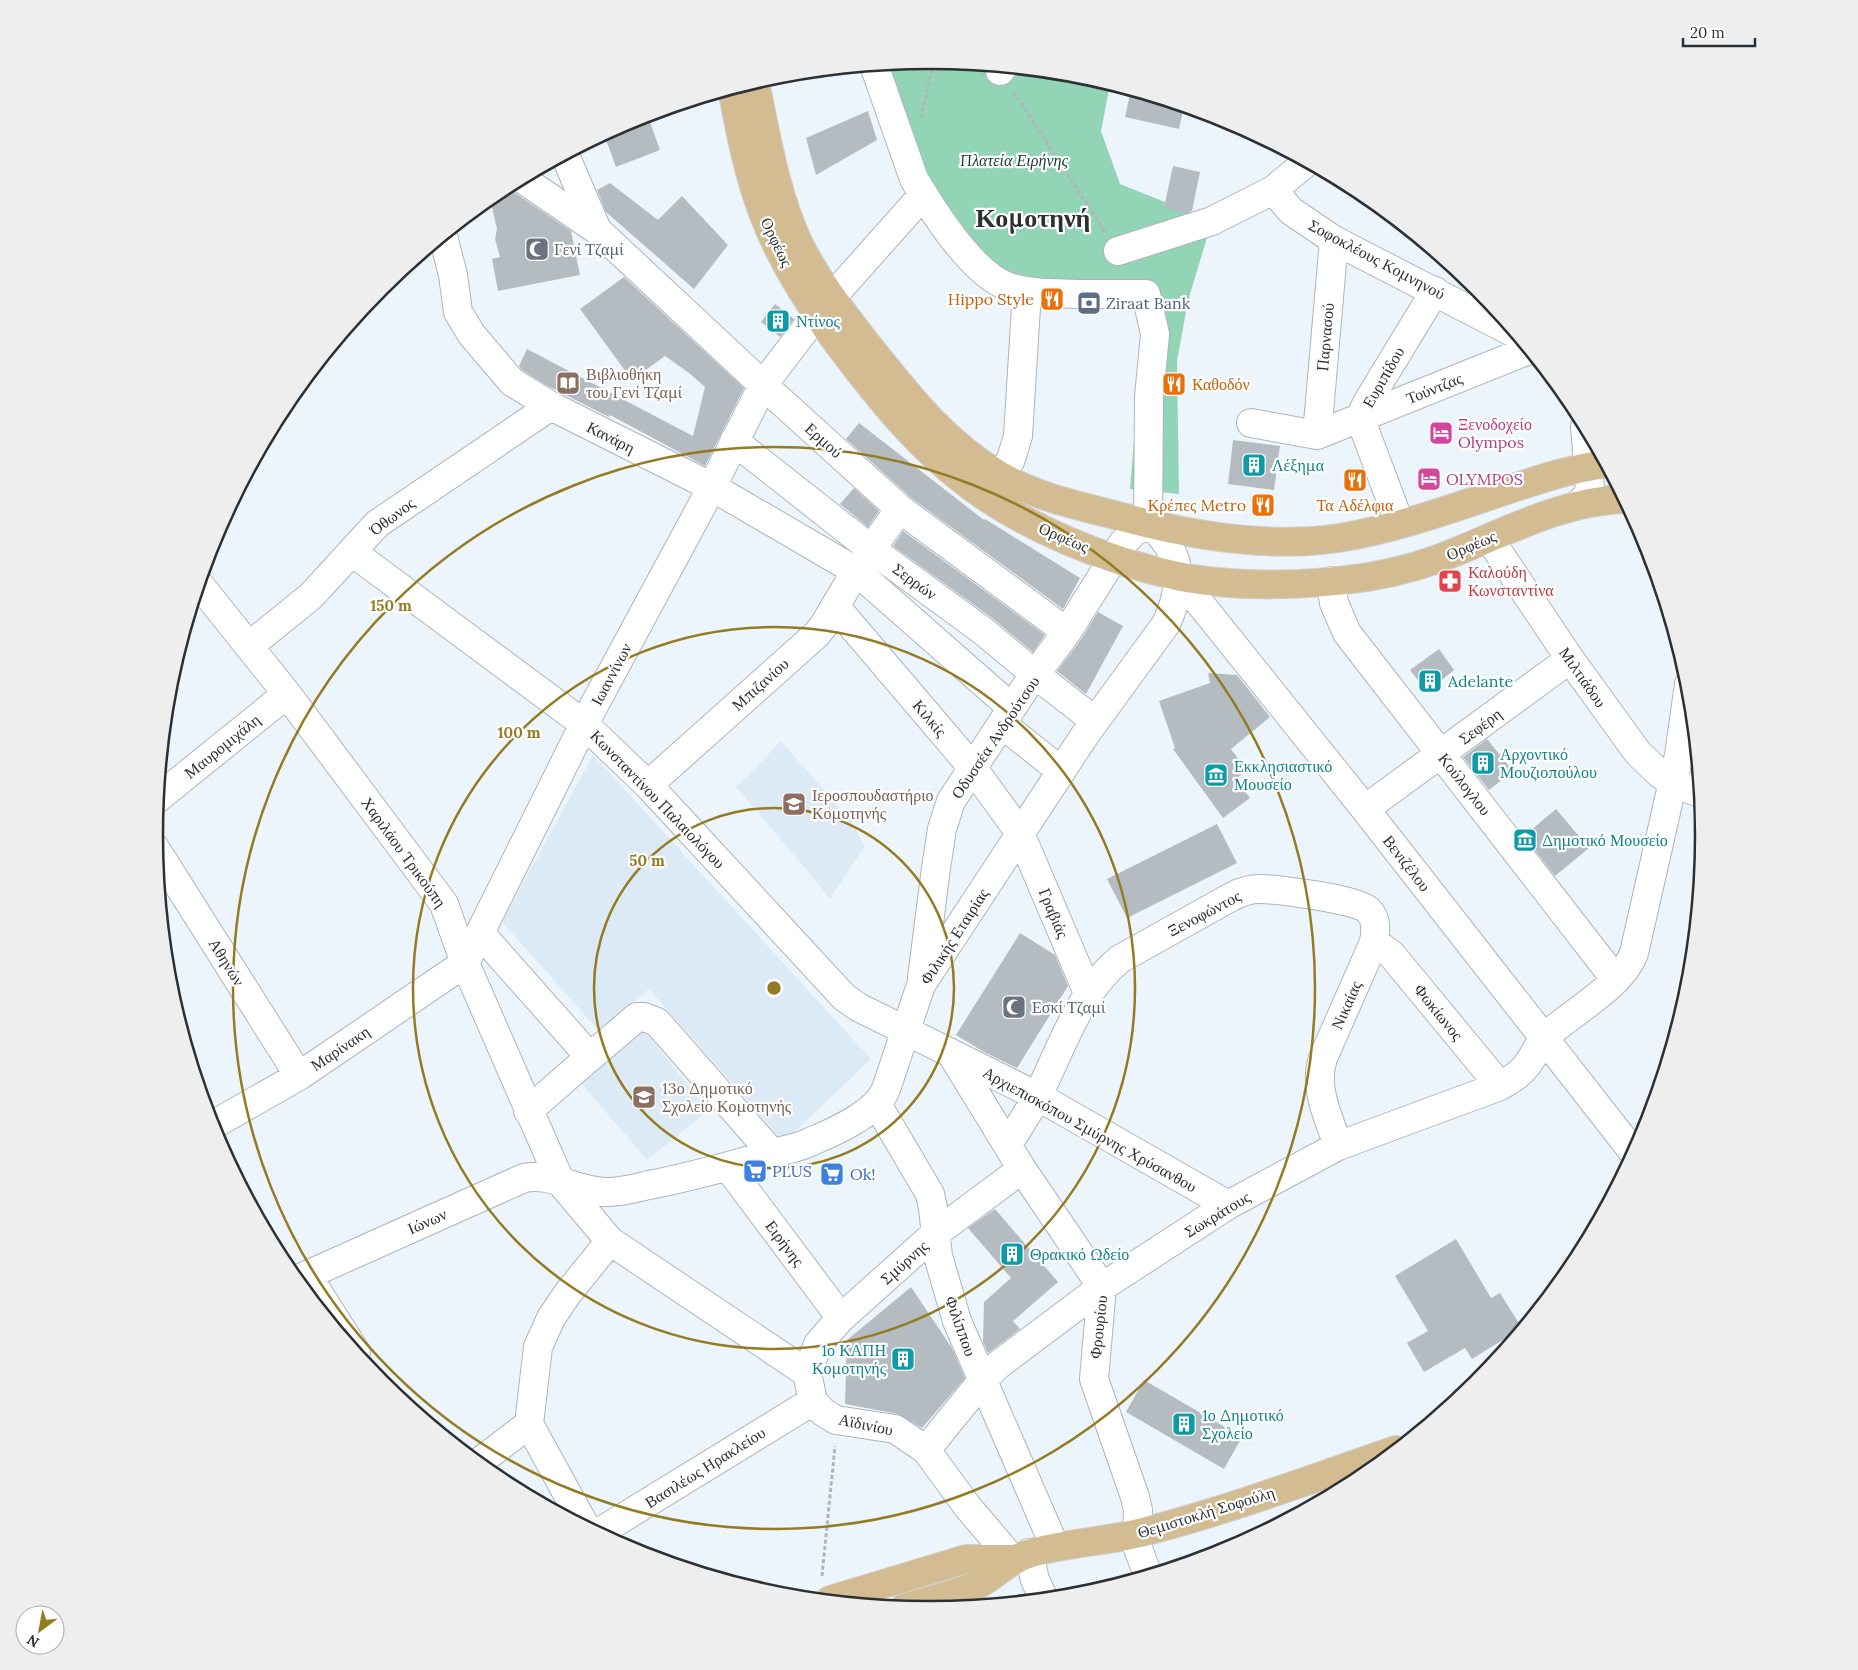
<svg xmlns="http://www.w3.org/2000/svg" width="1858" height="1670" viewBox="0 0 1858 1670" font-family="Lora,serif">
<rect width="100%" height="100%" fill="#edf5fc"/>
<!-- built -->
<path fill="#dbeaf5" d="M781,741L851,821L865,846L830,899L806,869L736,787Z
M593,755L871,1059L784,1142L649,989L601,1033L502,922Z
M638,1022L708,1111L647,1160L580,1082Z"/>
<!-- green -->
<path fill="#91d5b6" d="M929,60L1080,75L1110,84L1101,131L1120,184L1212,221L1188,301L1177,361L1179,494L1130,489L1146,294L1005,278L923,199L873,66Z"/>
<!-- building -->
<path fill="#b4bcc2" d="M1131,90L1184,106L1179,129L1125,117Z
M868,111L877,140L816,175L806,138Z
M647,114L660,150L616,167L604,134L633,119Z
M1173,166L1200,172L1192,211L1186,213L1164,208Z
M610,183L658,220L682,196L728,245L694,289L606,212L597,190Z
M508,186L512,191L571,231L580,275L498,291L492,259L500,257L495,239L497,229L490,198Z
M624,277L744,388L705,466L610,415L609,417L546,385L522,370L519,366L527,349L693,436L705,387L689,373L665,356L632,380L580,309Z
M775,304L794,319L780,337L761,322Z
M859,423L984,520L985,519L1080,578L1063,609L910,497L846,439Z
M1233,440L1280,446L1274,490L1228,484Z
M854,488L879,511L868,527L840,504Z
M903,531L1045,635L1033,652L992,618L893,546Z
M1098,612L1123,626L1086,694L1057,671L1080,641Z
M1439,649L1454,670L1427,692L1410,670Z
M1208,673L1237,675L1270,717L1231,749L1247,771L1235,779L1250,798L1223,818L1173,749L1175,748L1159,701L1210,683Z
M1487,739L1513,771L1489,790L1463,757Z
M1556,809L1589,848L1555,876L1524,836Z
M1217,824L1237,863L1127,918L1107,879Z
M1020,933L1055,955L1068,986L1017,1068L984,1052L956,1035Z
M995,1209L1058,1282L1013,1321L1020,1329L988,1353L983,1342L984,1302L1011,1278L968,1228Z
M1456,1239L1491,1298L1500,1293L1522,1328L1472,1359L1465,1348L1424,1372L1407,1343L1428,1331L1395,1276Z
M911,1287L952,1348L965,1378L922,1428L898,1414L845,1404L847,1340Z
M1144,1380L1242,1437L1224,1469L1126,1412Z"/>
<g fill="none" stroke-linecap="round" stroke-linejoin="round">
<!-- minor casing -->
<g stroke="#adb5bb" stroke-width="30">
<path id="minor" d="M874,65L914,179C933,211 972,274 1009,287C1031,294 1054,293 1077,294C1100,294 1123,294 1146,294L1155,334L1149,397L1148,524
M1000,71L1003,67
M565,155L597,230L763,385L900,509L1067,632
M521,178L597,230
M1273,190L1291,211L1334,240L1514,333
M443,236L453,275L458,312L472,335L512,382L551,406L712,487L856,571L1012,708
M1118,251L1212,221L1273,190L1307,162
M1251,423L1317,435L1529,350
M1317,435L1334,240
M734,441L871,549L983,631L1036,675L1095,721
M1001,476L1011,459L1018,436L1027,291
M1575,506C1583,502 1587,497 1590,488L1585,426
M1400,524L1360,418L1368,401L1435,291
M1489,538L1570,659L1638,753L1659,773L1673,783L1700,793
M871,549L900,509
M352,552L584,724L648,785L844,997L858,1007L1037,1096L1228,1205
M1178,576L1365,809L1634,1153
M1331,581L1334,603L1347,633L1616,980
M199,584L287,694L444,904L465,963L561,1183L610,1241L807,1373L813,1401L823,1412L836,1420L895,1429L926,1450L967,1506L1012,1559
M835,606L972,767L1020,833L1088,993
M249,646L311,596L377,524L551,406
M1002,724L1061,771
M648,785L817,634L824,625L856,571
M158,798L287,694
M1365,809L1570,659
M155,848L299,1076
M480,933L590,1057L637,1017H644L657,1022L772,1153
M1374,942L1391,954L1500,1086
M922,978L936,868L942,829L951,801L1025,688L1067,632L1123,543L1134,532L1148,524
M952,1055L1022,1169L1102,1287L1094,1379L1135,1497L1138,1510L1137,1546L1148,1575
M877,1104L930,1194L933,1208L938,1256L957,1321L1055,1547
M528,1111L590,1057
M211,1126L299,1076L465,963L584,724L712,487L763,385L817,314L923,195
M1008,1144C1018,1128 1029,1112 1038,1095C1062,1048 1078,993 1120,959L1233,896C1241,892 1250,889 1259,889C1277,889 1356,899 1368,910C1377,919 1376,930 1374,942L1323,1058C1313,1088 1329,1118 1338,1146
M728,1167L841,1318
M307,1275L356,1352
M296,1280L524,1178C553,1172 578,1193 608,1192C622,1192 636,1188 649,1185C690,1177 730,1166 770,1154C783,1150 798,1148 810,1142C834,1132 876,1114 886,1089L921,985L1085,735L1166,624C1184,586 1184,552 1148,524
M807,1373L818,1344L841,1318L936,1233L1022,1169
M529,1424L585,1526
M926,1450L982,1381L998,1365L1102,1287L1228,1205L1338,1146L1500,1086C1510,1080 1520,1075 1527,1065C1534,1057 1538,1044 1546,1036C1571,1013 1623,985 1634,953L1679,755L1689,684
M478,1463L529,1424L538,1347L551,1318L568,1293L610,1241
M598,1533L813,1401
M1029,1553L1035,1580L1044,1599"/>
</g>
<!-- major casing -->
<g stroke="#d1d1d2" stroke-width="30">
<path id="major" d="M755,82C766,135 775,192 798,242C816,279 841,311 866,343C905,392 944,443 999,475C1039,499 1086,507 1130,519C1195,536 1272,548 1339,538C1395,529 1450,509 1504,491C1537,480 1570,469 1605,464
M732,89C740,131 748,173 763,213C783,266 815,314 849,358C884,404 923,451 969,485C1026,528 1107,561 1177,576C1235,588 1310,586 1368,577C1399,572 1430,563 1458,551C1512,529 1565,501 1624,499
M830,1600L966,1559H1012
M904,1608C926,1601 956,1595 977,1585C995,1576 1008,1560 1028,1554C1067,1542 1108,1542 1147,1531C1232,1509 1314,1478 1396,1450"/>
</g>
<!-- path -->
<path stroke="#afb5bb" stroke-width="3" stroke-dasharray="4 2.5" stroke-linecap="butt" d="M1014,92L1105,232
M921,118L934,60
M822,1576L835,1446"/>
<!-- minor -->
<use href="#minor" stroke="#fff" stroke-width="28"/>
<!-- major -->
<use href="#major" stroke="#d3bc92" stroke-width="28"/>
</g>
<!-- distance rings -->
<g fill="none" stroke="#947b22" stroke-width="2.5">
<circle cx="774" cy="988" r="180"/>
<circle cx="774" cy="988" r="361"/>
<circle cx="774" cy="988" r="541"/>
</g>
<!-- icons -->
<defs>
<g id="mosque-square" transform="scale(1.25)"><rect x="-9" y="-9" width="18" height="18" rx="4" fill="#6b7280" stroke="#fff"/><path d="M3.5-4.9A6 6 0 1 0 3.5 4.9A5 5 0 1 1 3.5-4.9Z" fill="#fff"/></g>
<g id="restaurant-square" transform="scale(1.25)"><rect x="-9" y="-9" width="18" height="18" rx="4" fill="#e8710a" stroke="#fff"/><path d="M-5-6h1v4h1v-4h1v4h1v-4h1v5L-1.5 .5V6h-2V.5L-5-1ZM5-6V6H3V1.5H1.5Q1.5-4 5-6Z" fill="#fff"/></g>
<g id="bank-square" transform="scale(1.25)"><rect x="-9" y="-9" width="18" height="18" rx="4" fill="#5c6f8a" stroke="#fff"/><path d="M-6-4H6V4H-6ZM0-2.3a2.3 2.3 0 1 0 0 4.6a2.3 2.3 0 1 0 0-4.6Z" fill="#fff"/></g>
<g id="building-square" transform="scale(1.25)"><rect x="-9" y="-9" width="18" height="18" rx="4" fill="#0f9aa8" stroke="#fff"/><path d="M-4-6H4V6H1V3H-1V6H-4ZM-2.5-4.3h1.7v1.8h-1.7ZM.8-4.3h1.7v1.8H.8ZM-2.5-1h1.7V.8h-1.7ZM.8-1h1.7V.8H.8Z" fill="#fff"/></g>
<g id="library-square" transform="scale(1.25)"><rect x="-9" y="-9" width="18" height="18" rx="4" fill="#8d6e63" stroke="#fff"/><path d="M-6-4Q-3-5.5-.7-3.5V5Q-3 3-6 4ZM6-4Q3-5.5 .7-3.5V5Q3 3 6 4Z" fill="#fff"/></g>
<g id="hotel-square" transform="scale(1.25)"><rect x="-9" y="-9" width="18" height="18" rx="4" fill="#d1479c" stroke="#fff"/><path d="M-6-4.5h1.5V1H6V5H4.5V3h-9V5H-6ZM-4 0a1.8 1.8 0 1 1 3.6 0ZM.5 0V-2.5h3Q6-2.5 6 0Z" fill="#fff"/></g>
<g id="pharmacy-square" transform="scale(1.25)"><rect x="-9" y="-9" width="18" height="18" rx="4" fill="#e0444e" stroke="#fff"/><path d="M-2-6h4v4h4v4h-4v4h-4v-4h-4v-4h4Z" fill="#fff"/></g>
<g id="museum-square" transform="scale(1.25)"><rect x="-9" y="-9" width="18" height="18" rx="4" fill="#0f9aa8" stroke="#fff"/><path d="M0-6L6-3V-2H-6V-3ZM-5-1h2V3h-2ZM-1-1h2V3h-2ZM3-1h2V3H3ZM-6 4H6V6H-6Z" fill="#fff"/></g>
<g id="school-square" transform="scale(1.25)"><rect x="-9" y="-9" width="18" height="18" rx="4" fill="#8d6e63" stroke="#fff"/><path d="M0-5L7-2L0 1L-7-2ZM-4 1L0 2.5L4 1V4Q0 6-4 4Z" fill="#fff"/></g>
<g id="supermarket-square" transform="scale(1.25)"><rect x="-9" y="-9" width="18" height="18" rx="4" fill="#3f7fe0" stroke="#fff"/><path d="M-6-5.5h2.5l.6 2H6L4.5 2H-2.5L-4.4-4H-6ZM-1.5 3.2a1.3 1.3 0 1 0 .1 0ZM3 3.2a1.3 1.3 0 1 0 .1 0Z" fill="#fff"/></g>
</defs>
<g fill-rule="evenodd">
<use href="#mosque-square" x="537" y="249"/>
<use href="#restaurant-square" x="1052" y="299"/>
<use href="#bank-square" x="1089" y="303"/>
<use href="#building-square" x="778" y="321"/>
<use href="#library-square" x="568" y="383"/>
<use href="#restaurant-square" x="1174" y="384"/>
<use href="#hotel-square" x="1441" y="433"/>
<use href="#building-square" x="1254" y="465"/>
<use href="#hotel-square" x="1429" y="479"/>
<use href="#restaurant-square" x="1355" y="480"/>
<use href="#restaurant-square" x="1263" y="505"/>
<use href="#pharmacy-square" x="1450" y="581"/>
<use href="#building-square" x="1430" y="681"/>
<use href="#building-square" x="1483" y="763"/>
<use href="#museum-square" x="1216" y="775"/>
<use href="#school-square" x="794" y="804"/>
<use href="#museum-square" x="1525" y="840"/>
<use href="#mosque-square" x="1014" y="1007"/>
<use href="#school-square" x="644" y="1097"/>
<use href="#supermarket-square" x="755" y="1171"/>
<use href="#supermarket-square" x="832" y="1174"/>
<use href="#building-square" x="1012" y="1254"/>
<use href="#building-square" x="903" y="1359"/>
<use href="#building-square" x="1184" y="1424"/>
</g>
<g text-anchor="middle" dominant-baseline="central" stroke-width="4.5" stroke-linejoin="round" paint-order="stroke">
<!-- park labels -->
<g font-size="16" font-style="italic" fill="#14392a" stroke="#fff">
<text x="1014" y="160">Πλατεία Ειρήνης</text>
</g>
<!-- street labels -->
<g font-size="16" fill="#2d3032" stroke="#fff">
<text transform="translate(777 242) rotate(64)">Ορφέως</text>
<text transform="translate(1377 259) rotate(28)">Σοφοκλέους Κομνηνού</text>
<text transform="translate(1325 337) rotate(-85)">Παρνασού</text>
<text transform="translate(1383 377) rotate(-60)">Ευριπίδου</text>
<text transform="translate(1434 388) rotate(-22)">Τούντζας</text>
<text transform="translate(611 437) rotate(27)">Κανάρη</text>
<text transform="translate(824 440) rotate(42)">Ερμού</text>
<text transform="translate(392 516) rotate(-37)">Όθωνος</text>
<text transform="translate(1064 537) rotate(23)">Ορφέως</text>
<text transform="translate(1471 545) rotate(-23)">Ορφέως</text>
<text transform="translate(915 581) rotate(36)">Σερρών</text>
<text transform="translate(611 674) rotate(-62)">Ιωαννίνων</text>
<text transform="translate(1583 677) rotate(55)">Μιλτιάδου</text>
<text transform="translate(760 684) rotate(-42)">Μπιζανίου</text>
<text transform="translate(930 718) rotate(50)">Κιλκίς</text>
<text transform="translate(1480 726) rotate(-37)">Σεφέρη</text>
<text transform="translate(995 737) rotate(-56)">Οδυσσέα Ανδρούτσου</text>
<text transform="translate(222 746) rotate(-39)">Μαυρομιχάλη</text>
<text transform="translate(1465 784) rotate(52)">Κούλογλου</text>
<text transform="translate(658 799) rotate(46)">Κωνσταντίνου Παλαιολόγου</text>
<text transform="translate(404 852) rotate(54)">Χαριλάου Τρικούπη</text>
<text transform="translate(1407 863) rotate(52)">Βενιζέλου</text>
<text transform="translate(1054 913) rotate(67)">Γραβιάς</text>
<text transform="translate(1204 913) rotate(-28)">Ξενοφώντος</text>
<text transform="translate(954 936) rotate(-57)">Φιλικής Εταιρίας</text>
<text transform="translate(227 962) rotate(58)">Αθηνών</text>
<text transform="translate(1346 1005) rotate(-66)">Νικαίας</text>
<text transform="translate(1439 1012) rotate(51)">Φωκίωνος</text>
<text transform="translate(340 1048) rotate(-34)">Μαρίνακη</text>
<text transform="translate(1090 1129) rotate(29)">Αρχιεπισκόπου Σμύρνης Χρύσανθου</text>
<text transform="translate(1217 1214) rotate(-31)">Σωκράτους</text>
<text transform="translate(427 1221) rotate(-24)">Ιώνων</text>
<text transform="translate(785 1243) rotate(53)">Ειρήνης</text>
<text transform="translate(904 1262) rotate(-42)">Σμύρνης</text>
<text transform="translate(961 1326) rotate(70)">Φιλίππου</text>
<text transform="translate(1098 1327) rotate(-84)">Φρουρίου</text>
<text transform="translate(866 1424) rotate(12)">Αϊδινίου</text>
<text transform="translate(705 1467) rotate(-32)">Βασιλέως Ηρακλείου</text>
<text transform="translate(1206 1512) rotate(-17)">Θεμιστοκλή Σοφούλη</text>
</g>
<!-- worship labels -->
<g font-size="16" fill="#5b616d" stroke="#fff" text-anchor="start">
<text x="554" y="249">Γενί Τζαμί</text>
<text x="1032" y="1007">Εσκί Τζαμί</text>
</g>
<!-- food labels -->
<g font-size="16" fill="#c56008" stroke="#fff" text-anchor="end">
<text x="1034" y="299">Hippo Style</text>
<text x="1192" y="384" text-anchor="start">Καθοδόν</text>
<text x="1246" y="505">Κρέπες Metro</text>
<text x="1355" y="505" text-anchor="middle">Τα Αδέλφια</text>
</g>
<!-- service labels -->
<g font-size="16" fill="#4e5e75" stroke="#fff" text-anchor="start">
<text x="1106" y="303">Ziraat Bank</text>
</g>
<!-- culture labels -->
<g font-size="16" fill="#0d838f" stroke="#fff" text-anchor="start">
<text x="796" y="321">Ντίνος</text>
<text x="1272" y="465">Λέξημα</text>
<text x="1448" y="681">Adelante</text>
<text x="1500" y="754">Αρχοντικό<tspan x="1500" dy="18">Μουζιοπούλου</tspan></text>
<text x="1234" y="766">Εκκλησιαστικό<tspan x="1234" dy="18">Μουσείο</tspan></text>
<text x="1542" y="840">Δημοτικό Μουσείο</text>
<text x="1030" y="1254">Θρακικό Ωδείο</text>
<text x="886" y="1350" text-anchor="end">1ο ΚΑΠΗ<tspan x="886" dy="18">Κομοτηνής</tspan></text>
<text x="1202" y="1415">1ο Δημοτικό<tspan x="1202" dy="18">Σχολείο</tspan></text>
</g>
<!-- education labels -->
<g font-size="16" fill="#785e54" stroke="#fff" text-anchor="start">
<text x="586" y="374">Βιβλιοθήκη<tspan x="586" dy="18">του Γενί Τζαμί</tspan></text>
<text x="812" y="795">Ιεροσπουδαστήριο<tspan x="812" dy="18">Κομοτηνής</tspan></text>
<text x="662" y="1088">13ο Δημοτικό<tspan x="662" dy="18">Σχολείο Κομοτηνής</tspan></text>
</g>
<!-- hotel labels -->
<g font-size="16" fill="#b23c85" stroke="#fff" text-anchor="start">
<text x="1458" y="424">Ξενοδοχείο<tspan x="1458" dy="18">Olympos</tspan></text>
<text x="1446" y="479">OLYMPOS</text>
</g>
<!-- health labels -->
<g font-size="16" fill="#be3a42" stroke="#fff" text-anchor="start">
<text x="1468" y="572">Καλούδη<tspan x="1468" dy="18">Κωνσταντίνα</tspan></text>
</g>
<!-- shop labels -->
<g font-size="16" fill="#366cbe" stroke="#fff" text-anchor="start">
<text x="772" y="1171">PLUS</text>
<text x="850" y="1174">Ok!</text>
</g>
<!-- town labels -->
<g font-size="26" font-weight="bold" fill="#2d3032" stroke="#fff">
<text x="1033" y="217">Κομοτηνή</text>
</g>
</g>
<!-- crop -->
<path d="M0 0H1858V1670H0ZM163 835a766 766 0 1 1 1532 0a766 766 0 1 1-1532 0Z" fill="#eeeeef" fill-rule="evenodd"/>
<path fill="none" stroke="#2d3032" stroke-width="2.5" d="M163 835a766 766 0 1 1 1532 0a766 766 0 1 1-1532 0Z"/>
<circle cx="774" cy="988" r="8" fill="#947b22" stroke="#fff" stroke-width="2.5"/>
<g font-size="15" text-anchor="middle" font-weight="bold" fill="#947b22" stroke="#fff" stroke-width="4.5" stroke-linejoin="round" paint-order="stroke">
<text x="391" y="611">150 m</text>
<text x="519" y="738">100 m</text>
<text x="647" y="866">50 m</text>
</g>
<!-- north arrow -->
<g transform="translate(40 1630) rotate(212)"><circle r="24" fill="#ffffff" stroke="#abacad"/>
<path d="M0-4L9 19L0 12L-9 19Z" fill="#947b22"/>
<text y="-8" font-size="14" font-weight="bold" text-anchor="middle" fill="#2d3032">N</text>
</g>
<!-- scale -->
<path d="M1683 38v8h72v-8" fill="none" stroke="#2d3032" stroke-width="2.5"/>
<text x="1690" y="38" font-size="15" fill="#2d3032" stroke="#ffffff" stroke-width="4" paint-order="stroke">20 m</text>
</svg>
